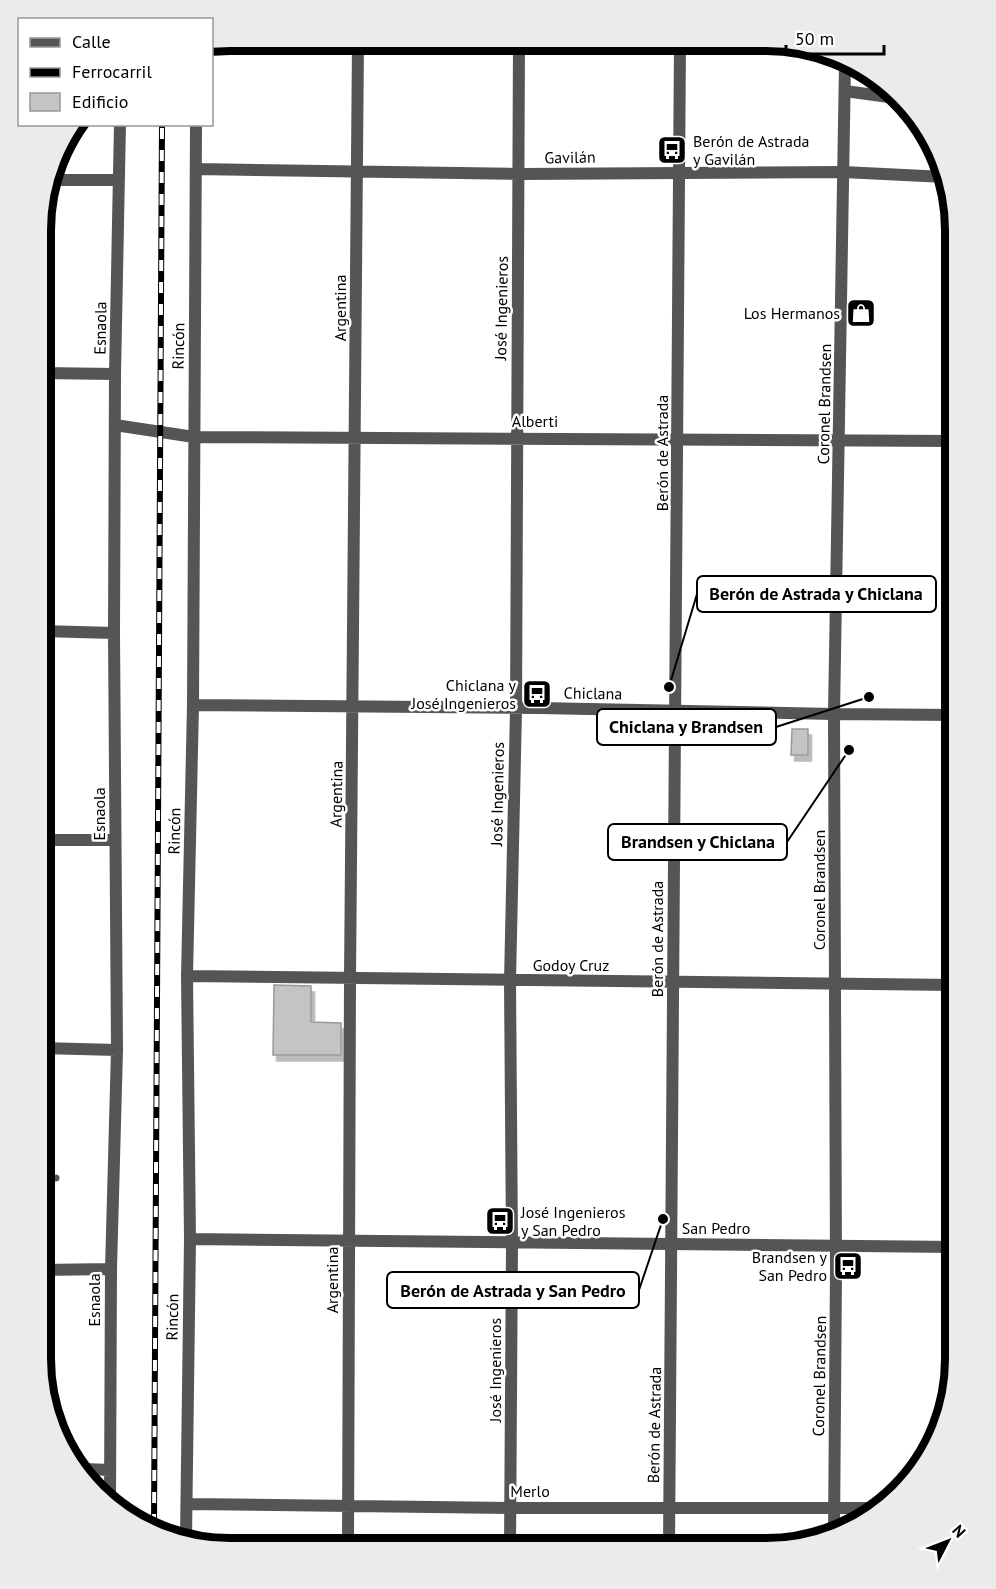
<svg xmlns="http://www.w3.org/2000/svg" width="996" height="1589" viewBox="0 0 996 1589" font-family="'PT Sans',sans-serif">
<defs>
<filter id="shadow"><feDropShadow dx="3.5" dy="6" stdDeviation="0" flood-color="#0004"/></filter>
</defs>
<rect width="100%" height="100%" fill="#fff"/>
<!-- building -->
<path fill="#c4c4c4" stroke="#999" stroke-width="1.5" filter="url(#shadow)" d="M792,729H808V755H791Z
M274,985L311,986V1022L341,1023V1055H273Z"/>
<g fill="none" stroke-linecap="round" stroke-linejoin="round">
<!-- service -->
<path stroke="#555" stroke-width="7" d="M41,1178H56"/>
<!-- minor -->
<path stroke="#555" stroke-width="12" d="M845,91L896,98
M196,169L519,174L843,172L945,177
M50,180H119
M42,373L115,374
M115,425L194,437L955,441
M41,631L114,633
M193,705L539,708L834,714
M41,840H115
M187,976L955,985
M41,1048L117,1050
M190,1239L955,1247
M41,1270L111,1269
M84,1469L110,1470
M110,1503L111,1269L117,1050L114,633L115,374L120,124
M187,1504L511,1508H873
M186,1539L190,1239L187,976L193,705L196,124
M348,1547L350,979L358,41
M510,1548L512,1243L510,981L516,710L519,41"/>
<!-- tertiary -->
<path stroke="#555" stroke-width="12" d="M834,714L955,715
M834,1535L836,1268L834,714L845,65
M669,1548L680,42"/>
<!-- rail casing -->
<g stroke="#000" stroke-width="6">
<path id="rail" d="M154,1525L162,124"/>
</g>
<!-- rail -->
<use href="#rail" stroke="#fff" stroke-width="4" stroke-dasharray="11" stroke-linecap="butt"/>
</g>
<!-- icons -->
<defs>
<g id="bus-square" transform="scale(1.5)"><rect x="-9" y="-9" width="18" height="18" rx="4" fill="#000" stroke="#fff"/><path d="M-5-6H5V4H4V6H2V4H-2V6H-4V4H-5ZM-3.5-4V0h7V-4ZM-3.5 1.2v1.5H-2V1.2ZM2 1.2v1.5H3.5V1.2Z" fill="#fff"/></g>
<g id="shop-square" transform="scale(1.5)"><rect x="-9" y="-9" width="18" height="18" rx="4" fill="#000" stroke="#fff"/><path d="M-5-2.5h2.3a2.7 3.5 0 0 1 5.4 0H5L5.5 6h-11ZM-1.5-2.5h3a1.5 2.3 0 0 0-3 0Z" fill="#fff"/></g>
</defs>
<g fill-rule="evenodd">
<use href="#bus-square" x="672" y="150"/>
<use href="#shop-square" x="861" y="313"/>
<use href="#bus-square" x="537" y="694"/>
<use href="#bus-square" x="500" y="1221"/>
<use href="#bus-square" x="848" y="1266"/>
</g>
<g text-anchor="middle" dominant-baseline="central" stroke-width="5" stroke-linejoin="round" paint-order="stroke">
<!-- poi labels -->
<g font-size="16" fill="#000" stroke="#fff" text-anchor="end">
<text x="693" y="141" text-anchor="start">Berón de Astrada<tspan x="693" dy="18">y Gavilán</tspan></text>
<text x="840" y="313">Los Hermanos</text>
<text x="516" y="685">Chiclana y<tspan x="516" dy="18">José Ingenieros</tspan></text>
<text x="521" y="1212" text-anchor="start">José Ingenieros<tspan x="521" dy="18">y San Pedro</tspan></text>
<text x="827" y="1257">Brandsen y<tspan x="827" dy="18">San Pedro</tspan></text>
</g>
<!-- street labels -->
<g font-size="16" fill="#000" stroke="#fff">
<text transform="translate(570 157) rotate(-1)">Gavilán</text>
<text transform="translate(340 308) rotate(-90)">Argentina</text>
<text transform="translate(501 308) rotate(-89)">José Ingenieros</text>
<text transform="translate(100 328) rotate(-89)">Esnaola</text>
<text transform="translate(178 346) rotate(-89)">Rincón</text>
<text transform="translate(824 404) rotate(-89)">Coronel Brandsen</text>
<text x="535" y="421">Alberti</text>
<text transform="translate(662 453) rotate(-90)">Berón de Astrada</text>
<text transform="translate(593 693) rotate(1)">Chiclana</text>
<text transform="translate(336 794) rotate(-89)">Argentina</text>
<text transform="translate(497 794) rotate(-89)">José Ingenieros</text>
<text transform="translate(99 814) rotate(-90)">Esnaola</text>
<text transform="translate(174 831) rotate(-89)">Rincón</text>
<text transform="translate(819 890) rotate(-90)">Coronel Brandsen</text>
<text transform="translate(657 939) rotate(-90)">Berón de Astrada</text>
<text x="571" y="965">Godoy Cruz</text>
<text x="716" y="1228">San Pedro</text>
<text transform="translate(332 1280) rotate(-90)">Argentina</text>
<text transform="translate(94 1300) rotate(-90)">Esnaola</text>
<text transform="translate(172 1317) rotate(-89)">Rincón</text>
<text transform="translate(495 1370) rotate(-90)">José Ingenieros</text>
<text transform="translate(819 1376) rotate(-89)">Coronel Brandsen</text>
<text transform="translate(654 1425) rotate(-89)">Berón de Astrada</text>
<text x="530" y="1491">Merlo</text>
</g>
</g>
<!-- crop -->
<path d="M0 0H996V1589H0ZM230 51H766A179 179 0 0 1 945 230V1359A179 179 0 0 1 766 1538H230A179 179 0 0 1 51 1359V230A179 179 0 0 1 230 51Z" fill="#ebebeb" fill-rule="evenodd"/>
<path fill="none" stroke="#000" stroke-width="8" d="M230 51H766A179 179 0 0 1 945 230V1359A179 179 0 0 1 766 1538H230A179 179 0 0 1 51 1359V230A179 179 0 0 1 230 51Z"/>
<!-- callouts -->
<path fill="none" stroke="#000" stroke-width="2" d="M669 687L697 594M869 697L776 727M849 750L787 842M663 1219L639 1290"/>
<g fill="#000" stroke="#fff" stroke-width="2">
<circle cx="669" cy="687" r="6"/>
<circle cx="869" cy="697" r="6"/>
<circle cx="849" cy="750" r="6"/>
<circle cx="663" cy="1219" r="6"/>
</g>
<g fill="#fff" stroke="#000" stroke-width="2">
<rect x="697" y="576" width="239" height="36" rx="6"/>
<rect x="597" y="709" width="179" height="36" rx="6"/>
<rect x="608" y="824" width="179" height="36" rx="6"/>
<rect x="387" y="1272" width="252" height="36" rx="6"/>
</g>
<g font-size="18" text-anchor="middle" font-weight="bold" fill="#000">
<text x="816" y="600">Berón de Astrada y Chiclana</text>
<text x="686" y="733">Chiclana y Brandsen</text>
<text x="698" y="848">Brandsen y Chiclana</text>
<text x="513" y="1297">Berón de Astrada y San Pedro</text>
</g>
<!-- legend -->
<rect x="18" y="18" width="195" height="108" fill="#ffffff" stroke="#999999" stroke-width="1.5"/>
<rect x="30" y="38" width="30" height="9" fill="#555555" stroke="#999999" stroke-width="1.5"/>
<text x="72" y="48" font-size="18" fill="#000000">Calle</text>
<rect x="30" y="68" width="30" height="9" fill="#000000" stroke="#999999" stroke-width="1.5"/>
<text x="72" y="78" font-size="18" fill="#000000">Ferrocarril</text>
<rect x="30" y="93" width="30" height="18" fill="#c4c4c4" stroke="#999999" stroke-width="1.5"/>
<text x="72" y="108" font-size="18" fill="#000000">Edificio</text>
<!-- north arrow -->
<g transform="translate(948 1541) rotate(48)" stroke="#ffffff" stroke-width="4.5" paint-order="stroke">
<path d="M0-4.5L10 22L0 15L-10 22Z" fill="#000000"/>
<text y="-9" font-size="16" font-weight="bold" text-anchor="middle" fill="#000000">N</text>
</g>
<!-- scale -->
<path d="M786 45v9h98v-9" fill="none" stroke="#000000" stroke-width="3"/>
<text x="795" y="45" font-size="18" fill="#000000" stroke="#ffffff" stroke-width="4.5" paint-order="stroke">50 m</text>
</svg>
